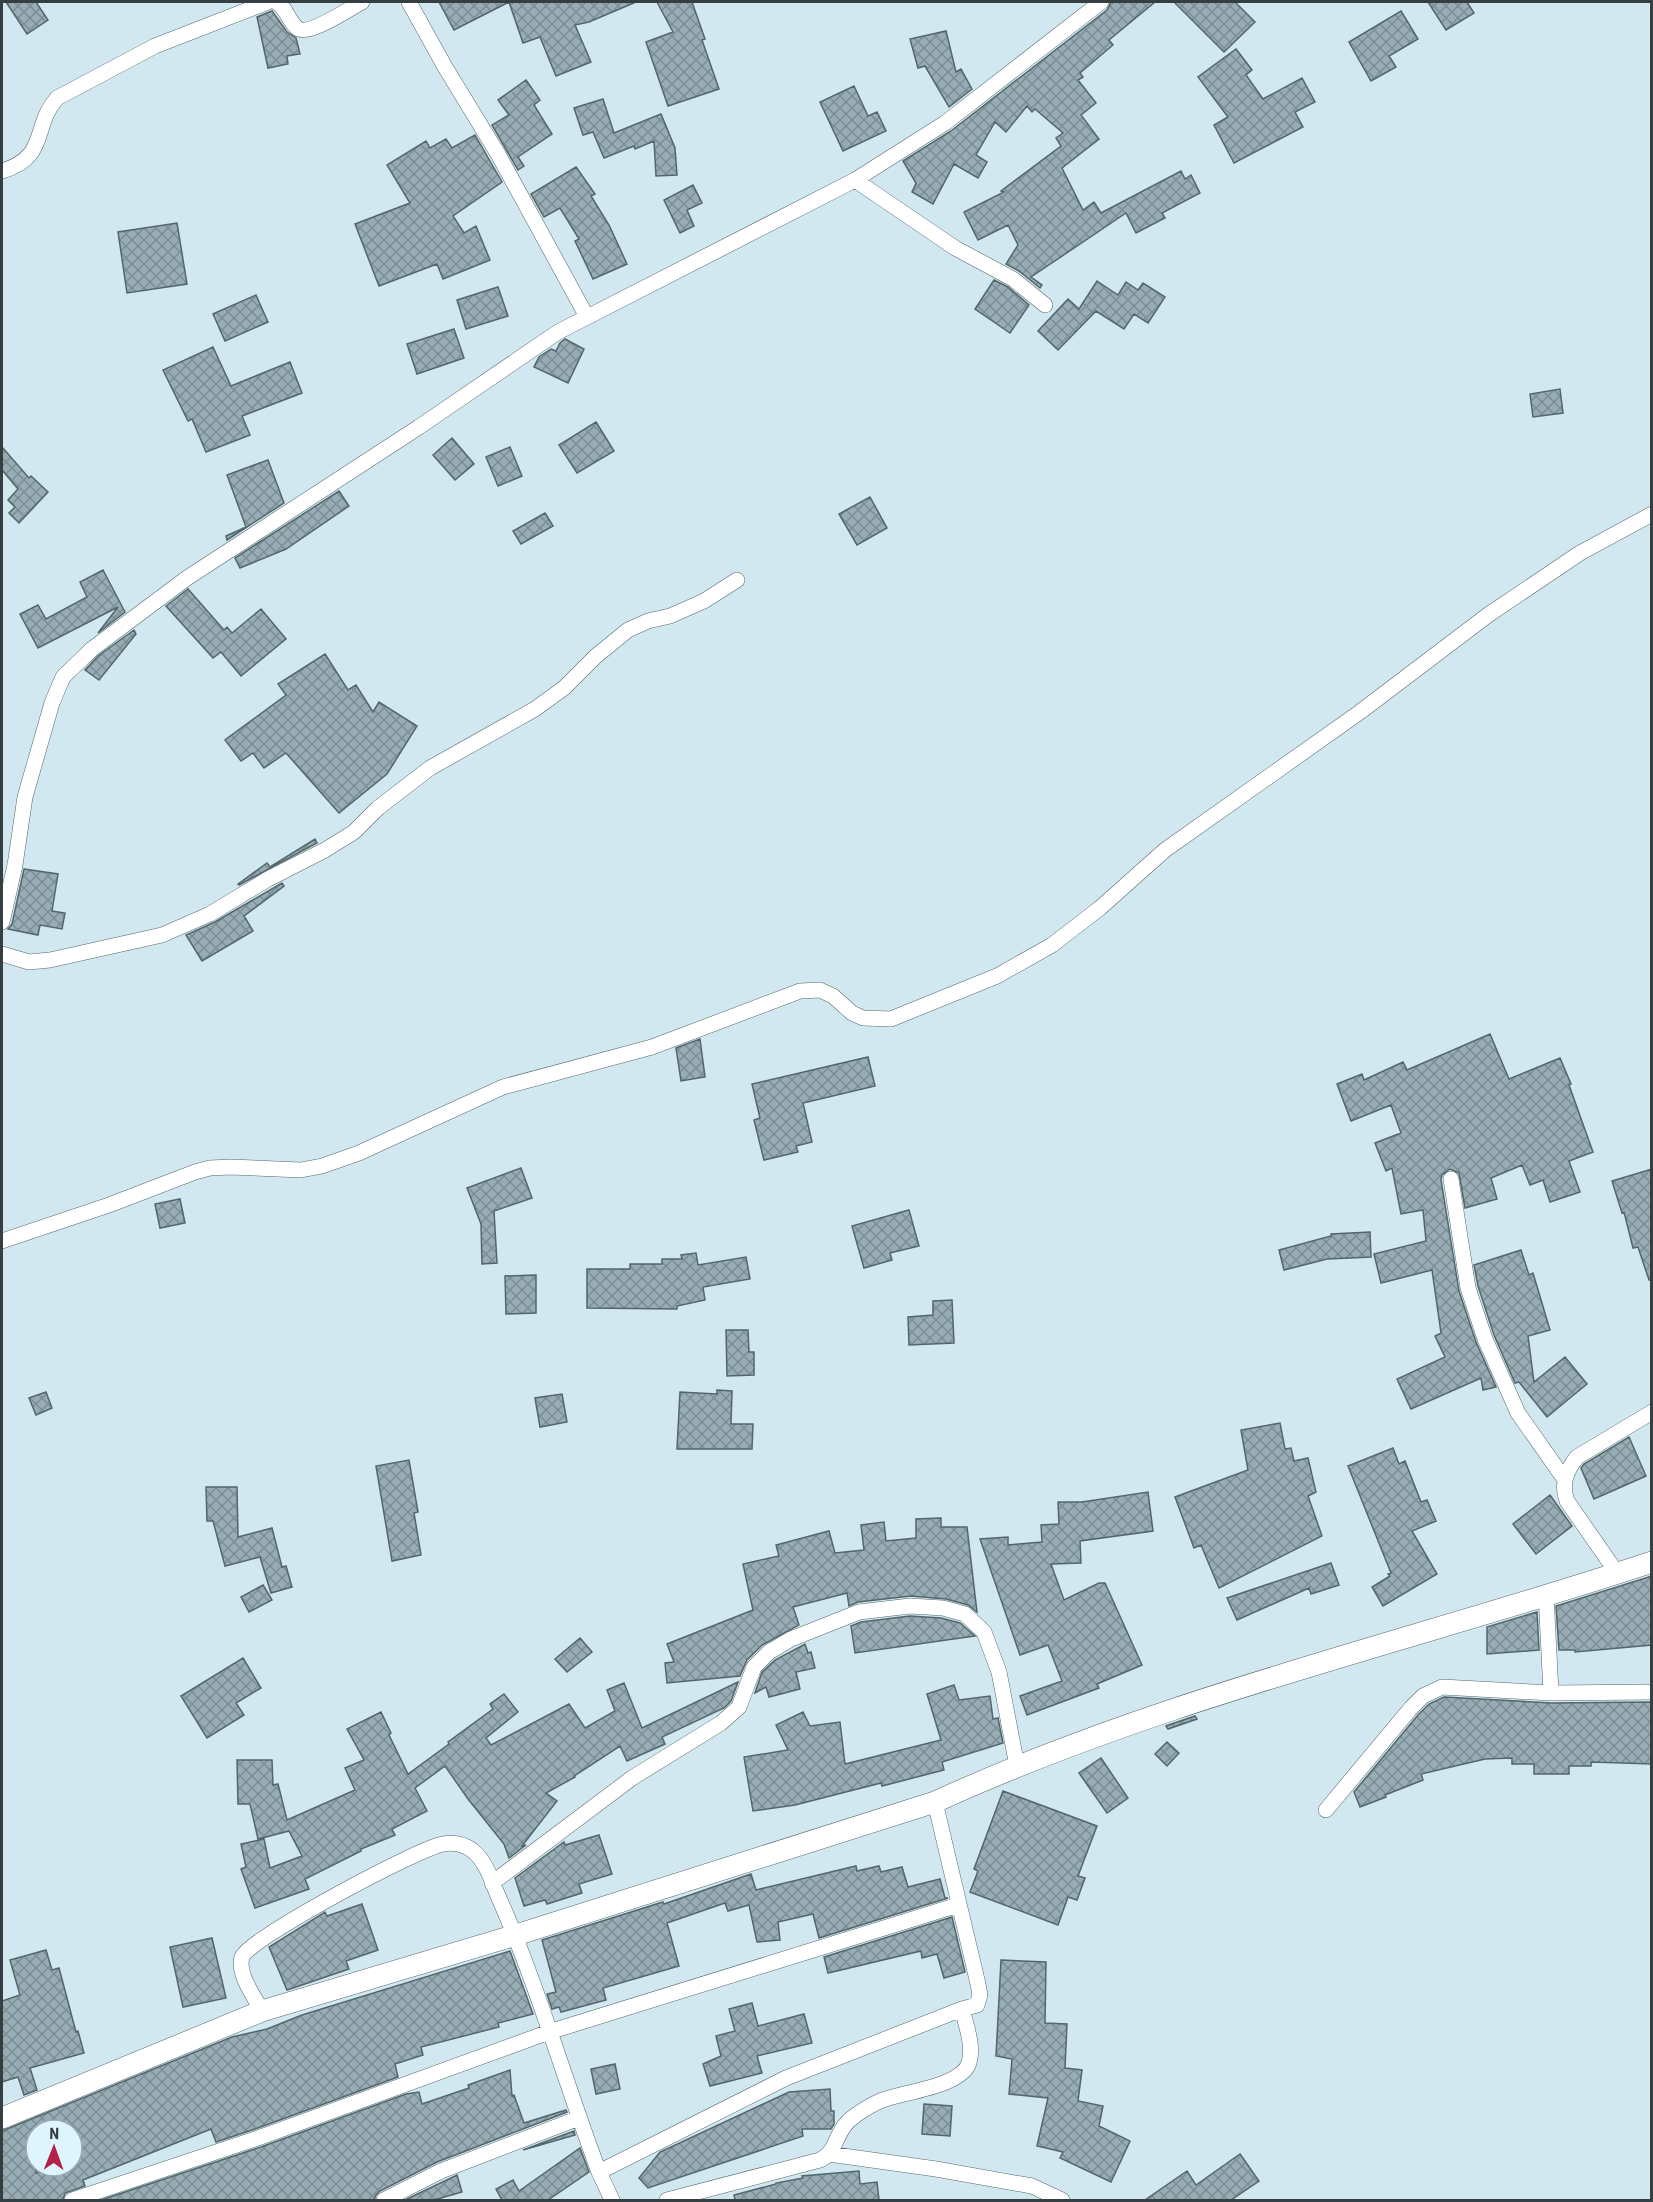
<svg xmlns="http://www.w3.org/2000/svg" width="1653" height="2202" viewBox="0 0 1653 2202" font-family="'Roboto Condensed',sans-serif">
<defs>
<pattern id="building-cross-hatch" width="8" height="8" patternUnits="userSpaceOnUse" patternTransform="scale(1.5)"><rect width="8" height="8" fill="#97acb4"/><path d="M0 0l8 8M0 8l8-8" fill="none" stroke="#7c8d94"/></pattern>
</defs>
<rect width="100%" height="100%" fill="#d2e8f0"/>
<!-- building -->
<path fill="url(#building-cross-hatch)" stroke="#52666c" stroke-width="1.5" fill-rule="evenodd" d="M6,2H36L48,20L27,34Z
M439,2H509L454,30Z
M509,2H636L589,22L575,25L591,62L556,76L540,37L523,43Z
M657,2H692L705,39L702,40L719,89L668,106L646,42L673,32Z
M1111,2H1155L1109,40L1113,45L1080,73L1083,77L1078,80L1096,103L1081,115L1099,139L1062,168L1083,210L1094,202L1101,213L1181,171L1185,179L1191,175L1200,193L1162,213L1165,218L1136,233L1126,213L1031,277L1042,285L1040,288L1019,271L1006,264L1018,245L1008,225L978,240L964,212L1004,192L1001,191L1061,146L1056,138L1063,133L1035,109L1032,112L1027,106L1006,132L995,122L976,155L987,162L978,178L954,164L933,204L912,192L916,183L903,161L951,131L1107,10Z
M1174,2H1235L1255,22L1224,52Z
M1428,2H1467L1474,13L1446,30Z
M272,11L287,32L296,38L300,54L287,56L288,64L268,68L257,17Z
M1401,11L1418,39L1389,56L1396,67L1371,81L1349,42Z
M946,31L956,72L961,69L972,89L949,107L925,66L918,68L910,39Z
M1236,49L1252,70L1246,75L1263,99L1302,78L1315,102L1295,112L1303,127L1234,163L1214,125L1228,117L1198,77Z
M526,80L540,100L534,105L552,134L518,157L524,166L518,170L492,125L509,115L498,100Z
M854,86L868,116L877,112L886,131L843,151L820,102Z
M603,99L614,133L661,114L675,148L677,175L656,176L654,141L635,149L634,146L604,158L593,132L583,135L574,108Z
M475,135L502,182L453,216L464,233L476,226L490,260L443,279L437,264L379,286L355,224L410,203L387,165L426,141L430,148L446,139L452,148Z
M576,167L595,194L591,196L609,225L627,264L593,279L575,241L579,239L560,208L544,217L531,194Z
M693,185L702,203L687,210L694,226L680,233L664,200Z
M177,223L187,284L127,293L118,232Z
M994,280L1008,287L1029,305L1010,333L975,309Z
M1097,281L1118,295L1126,282L1138,290L1143,283L1165,297L1148,323L1134,314L1124,329L1096,311L1058,350L1038,331L1068,299L1079,309Z
M498,287L508,316L466,329L457,300Z
M256,295L268,322L225,341L213,314Z
M454,329L464,358L417,374L407,344Z
M565,339L584,349L568,383L534,367L539,357L551,349L556,351L560,343Z
M213,347L231,386L290,362L302,393L242,416L250,435L206,452L192,419L188,421L163,370Z
M1560,389L1563,413L1533,417L1530,394Z
M596,422L614,451L577,473L559,445Z
M452,438L474,464L455,480L433,455Z
M2,447L29,478L31,476L48,492L19,523L9,513L15,507L8,500L18,489L2,470Z
M510,447L522,476L498,486L486,457Z
M268,460L284,503L227,540L226,536L246,527L227,475Z
M339,491L349,506L286,549L240,568L235,558Z
M870,497L887,528L857,545L839,514Z
M545,513L553,526L521,544L513,531Z
M103,570L125,612L98,633L118,607L38,648L20,614L38,605L46,619L87,597L80,582Z
M188,589L224,630L227,627L232,633L261,609L286,639L241,676L221,652L213,658L166,606Z
M134,630L136,634L99,680L85,670L98,656Z
M325,654L348,690L356,685L373,712L379,702L417,726L387,774L339,813L286,753L264,768L253,753L241,761L225,740L286,695L278,684Z
M315,839L317,843L239,885L238,884L267,863L270,867Z
M24,869L58,874L52,911L65,913L62,929L40,925L38,935L8,929L12,924Z
M282,883L284,886L244,916L253,931L202,961L186,935L215,922Z
M1490,1034L1509,1079L1560,1058L1571,1084L1569,1085L1593,1152L1569,1161L1580,1192L1550,1202L1543,1180L1530,1185L1522,1165L1491,1178L1497,1199L1465,1208L1459,1173L1450,1169L1442,1175L1441,1180L1459,1291L1476,1342L1496,1387L1483,1390L1481,1378L1411,1409L1397,1379L1445,1357L1435,1336L1441,1333L1432,1270L1381,1283L1374,1254L1426,1241L1423,1210L1401,1214L1392,1168L1386,1171L1375,1143L1401,1133L1391,1105L1351,1121L1337,1084L1362,1074L1364,1080L1403,1062L1407,1070Z
M700,1039L705,1077L681,1081L676,1048Z
M868,1057L875,1086L803,1103L812,1142L796,1146L798,1152L764,1160L754,1120L760,1118L752,1084Z
M521,1168L532,1198L494,1211L497,1263L482,1264L481,1224L467,1188Z
M1652,1169V1280H1649L1638,1247L1633,1248L1624,1212L1622,1213L1612,1181Z
M180,1199L185,1223L160,1228L155,1204Z
M909,1210L919,1246L890,1253L892,1260L864,1268L852,1226Z
M1370,1232L1371,1257L1327,1259L1284,1270L1279,1250L1331,1236V1234Z
M1521,1250L1529,1275L1533,1273L1550,1330L1528,1336L1534,1382L1565,1357L1587,1384L1547,1417L1519,1382L1515,1383L1494,1335L1478,1286L1474,1265Z
M696,1253L698,1265L746,1257L750,1279L703,1287L705,1300L677,1306V1309L587,1308V1269H630V1264H662V1259H682L681,1255Z
M536,1275V1313L506,1314L505,1276Z
M952,1300L954,1343L909,1345L908,1317L933,1315V1301Z
M726,1330H748L749,1352H754V1375L727,1376Z
M717,1390L732,1391L731,1424H753L752,1449H677L680,1392L717,1394Z
M46,1392L52,1408L36,1415L29,1398Z
M562,1394L567,1422L540,1427L535,1398Z
M1280,1423L1285,1449L1291,1448L1294,1461L1308,1458L1316,1492L1308,1496L1322,1536L1219,1588L1201,1545L1194,1548L1175,1497L1248,1470L1241,1430Z
M1629,1437L1646,1476L1594,1499L1581,1468L1584,1464Z
M1393,1448L1399,1464L1405,1461L1421,1502L1427,1500L1436,1521L1412,1531L1437,1574L1383,1606L1372,1587L1390,1576L1388,1574L1391,1573L1348,1466Z
M409,1460L418,1512L414,1513L421,1555L392,1561L376,1466Z
M206,1487H237L238,1537L272,1528L282,1567L286,1566L292,1587L271,1593L260,1557L225,1566L213,1521H207Z
M1148,1492L1153,1531L1080,1541L1081,1563L1051,1564L1064,1600L1099,1583H1105L1142,1665L1097,1684L1099,1688L1027,1715L1020,1696L1062,1681L1048,1645L1020,1655L980,1539L1008,1537V1545L1042,1542L1041,1525L1059,1524L1058,1502H1082Z
M1550,1495L1572,1526L1536,1554L1513,1524Z
M941,1518V1527H967L977,1612L968,1605L946,1599L911,1596L858,1602L849,1606L847,1593L793,1607L799,1625L762,1645L747,1660L740,1676L667,1683L665,1663L674,1662L667,1644L753,1610L743,1564L779,1556L776,1545L829,1531L835,1553L864,1550L861,1525L884,1522L886,1541L916,1538V1519Z
M1331,1563L1339,1585L1311,1594L1309,1588L1237,1620L1227,1598Z
M1652,1576V1645L1575,1652V1650H1559L1556,1606Z
M263,1585L272,1600L249,1612L241,1597Z
M1537,1612L1539,1650L1487,1654V1627Z
M910,1616L941,1618L960,1623L975,1636L855,1653L851,1626L861,1622Z
M580,1638L592,1652L567,1672L555,1659Z
M805,1644L808,1653L811,1652L815,1668L796,1672L800,1689L769,1697L766,1687L755,1693L762,1672L775,1660Z
M243,1658L261,1688L236,1703L244,1715L207,1738L181,1696Z
M738,1682L731,1701L724,1708L662,1737L665,1744L627,1761L620,1746L574,1776L575,1777L546,1793L557,1801L522,1846L526,1845L509,1858L504,1844L468,1799L445,1766L415,1788L427,1811L392,1829L395,1835L361,1849V1851L305,1879L309,1889L255,1908L241,1869L246,1867L241,1844L264,1839L270,1868L302,1856L289,1831L258,1839L250,1804H238L237,1760H272L273,1785L278,1784L287,1820L355,1790L345,1768L364,1760L347,1729L381,1712L391,1733L389,1735L408,1774L449,1744L448,1742L493,1709L490,1704L504,1694L518,1712L486,1738L491,1745L569,1704L585,1728L615,1711L607,1690L624,1683L642,1728Z
M954,1685L959,1700L990,1696L993,1719L998,1718L1003,1743L942,1762L944,1770L882,1786L881,1783L795,1805L753,1811L744,1757L788,1750L776,1725L803,1712L810,1726L840,1722L845,1764L941,1740L927,1694Z
M1444,1697L1551,1703L1652,1702V1764L1591,1762V1766H1569V1774H1534V1764H1512V1758L1485,1759L1421,1774L1423,1780L1385,1795L1386,1797L1360,1807L1354,1792L1418,1715L1429,1704Z
M1195,1716L1197,1719L1168,1729L1166,1726Z
M1167,1742L1179,1753L1167,1766L1155,1754Z
M1101,1758L1128,1798L1107,1813L1079,1773Z
M1003,1791L1097,1826L1078,1876L1085,1878L1077,1900L1068,1897L1058,1925L970,1892L978,1871L974,1869Z
M599,1835L612,1874L579,1884L582,1893L547,1904L545,1900L524,1906L515,1878L564,1842L565,1845Z
M856,1866L857,1871L879,1866L881,1872L902,1867L908,1887L940,1879L945,1898H948L819,1938L813,1914L778,1922L780,1940L757,1942L749,1905L728,1911L725,1903L667,1923L679,1966L603,1988L606,2000L561,2012L559,2007L552,2009L547,1994L556,1992L542,1940L663,1902L664,1904L751,1874L756,1890Z
M362,1904L378,1950L346,1961L349,1969L287,1990L269,1947L325,1912L327,1916Z
M952,1917L965,1972L944,1978L937,1954L922,1958L921,1951L828,1973L824,1957Z
M212,1938L226,1998L183,2007L170,1947Z
M46,1950L52,1970L59,1968L76,2032L78,2031L84,2053L30,2068L37,2090L24,2095L18,2077L2,2082V2001L20,1995L10,1960Z
M510,1951L533,2014L498,2023L499,2027L421,2047L423,2055L395,2064L398,2077L255,2129L216,2142L211,2129L83,2180L85,2186L65,2193L63,2200H2V2131L232,2037L267,2029L302,2015ZM36,2130H72V2166H58L36,2173Z
M1001,1960L1046,1962L1045,2023L1067,2024L1065,2068L1082,2070L1078,2101L1103,2106L1099,2126L1130,2141L1111,2182L1060,2158L1063,2152L1037,2146L1048,2098L1009,2094L1012,2059L996,2056Z
M752,2003L758,2026L804,2014L812,2043L757,2056L762,2073L710,2086L703,2064L721,2056L716,2036L735,2031L729,2009Z
M615,2064L620,2089L596,2094L591,2069Z
M510,2070L512,2096L514,2095L524,2123L566,2110L567,2112L437,2162L380,2191L376,2195L374,2200H101L261,2147L406,2094L419,2092L422,2104L469,2088L468,2085Z
M830,2089L831,2111H834V2124L831,2129H802L803,2136L648,2188L639,2178L660,2152L789,2092Z
M924,2104L952,2106L950,2136L922,2134Z
M574,2131L575,2135L523,2150Z
M580,2148L589,2172L548,2200H502L496,2189L513,2180L519,2191Z
M1240,2154L1259,2181L1231,2200H1145L1187,2171L1196,2185Z
M859,2171L860,2184L877,2182L879,2200H735L734,2195L776,2184V2183L803,2178L802,2176Z
M457,2175L462,2192L434,2200H405Z"/>
<g fill="none" stroke-linecap="round" stroke-linejoin="round">
<!-- minor casing -->
<g stroke="#54676e" stroke-width="16">
<path id="minor" d="M276,2C286,7 288,20 297,28C308,37 350,8 362,2
M409,2L445,67L498,154L587,317
M2,171C49,157 32,126 57,98L155,46L268,2
M855,180L945,123L1101,2
M2,922L15,865L25,797L52,703L63,677L92,649L187,578L419,427L558,332L855,180L955,248L1013,279L1045,305
M2,954L29,962L50,960L162,935L210,914L268,879L325,850L354,832L378,808L430,768L535,709L564,688L596,656L628,630L648,621L670,616L704,601L737,580
M1451,1179L1468,1288L1485,1339L1518,1413L1565,1480
M2,1241L109,1205L195,1172L210,1168L230,1167L301,1170L322,1166L359,1153L503,1087L652,1047L800,991L820,990L833,996L852,1013L863,1018L891,1019L997,976L1052,945L1100,908L1165,850L1360,712L1488,615L1580,553L1652,514
M1617,1573L1567,1501C1561,1484 1566,1471 1577,1457L1652,1412
M1546,1594L1551,1693
M1326,1810L1411,1708L1423,1696L1442,1687L1551,1693L1652,1692
M492,1883L632,1778L721,1723L739,1707L754,1667L769,1652L791,1639L859,1612L910,1606L943,1608L965,1614L984,1632L999,1672L1017,1766
M262,2011C254,1996 237,1974 242,1957C248,1939 419,1848 443,1844C453,1842 465,1844 473,1851C487,1862 492,1883 499,1898C538,1986 565,2082 599,2172L786,2078L962,2009L977,2005L980,1995L978,1984L935,1802
M829,2154L936,2169L1032,2186L1062,2200
M599,2172L612,2200
M72,2200L258,2138L549,2032L958,1905
M384,2200L441,2171L579,2118
M667,2200L820,2160C839,2151 834,2129 856,2115C863,2110 871,2105 880,2101C902,2092 961,2087 969,2063C974,2046 966,2025 962,2009"/>
</g>
<!-- secondary casing -->
<g stroke="#54676e" stroke-width="22">
<path id="secondary" d="M2,2118L262,2011L516,1935L935,1802C1164,1697 1413,1641 1652,1562"/>
</g>
<!-- minor -->
<use href="#minor" stroke="#fff" stroke-width="15"/>
<!-- secondary -->
<use href="#secondary" stroke="#fff" stroke-width="21"/>
</g>
<!-- border -->
<rect width="1653" height="2202" fill="none" stroke="#353e41" stroke-width="6"/>
<!-- north arrow -->
<g transform="translate(54 2148) rotate(1)"><circle r="28" fill="#dff5fd" stroke="#9bacb2" stroke-width="1.5"/>
<path d="M0-4.5L10 22L0 15L-10 22Z" fill="#b4224a"/>
<text y="-9" font-size="16" font-weight="bold" text-anchor="middle" fill="#353e41">N</text>
</g>
</svg>
